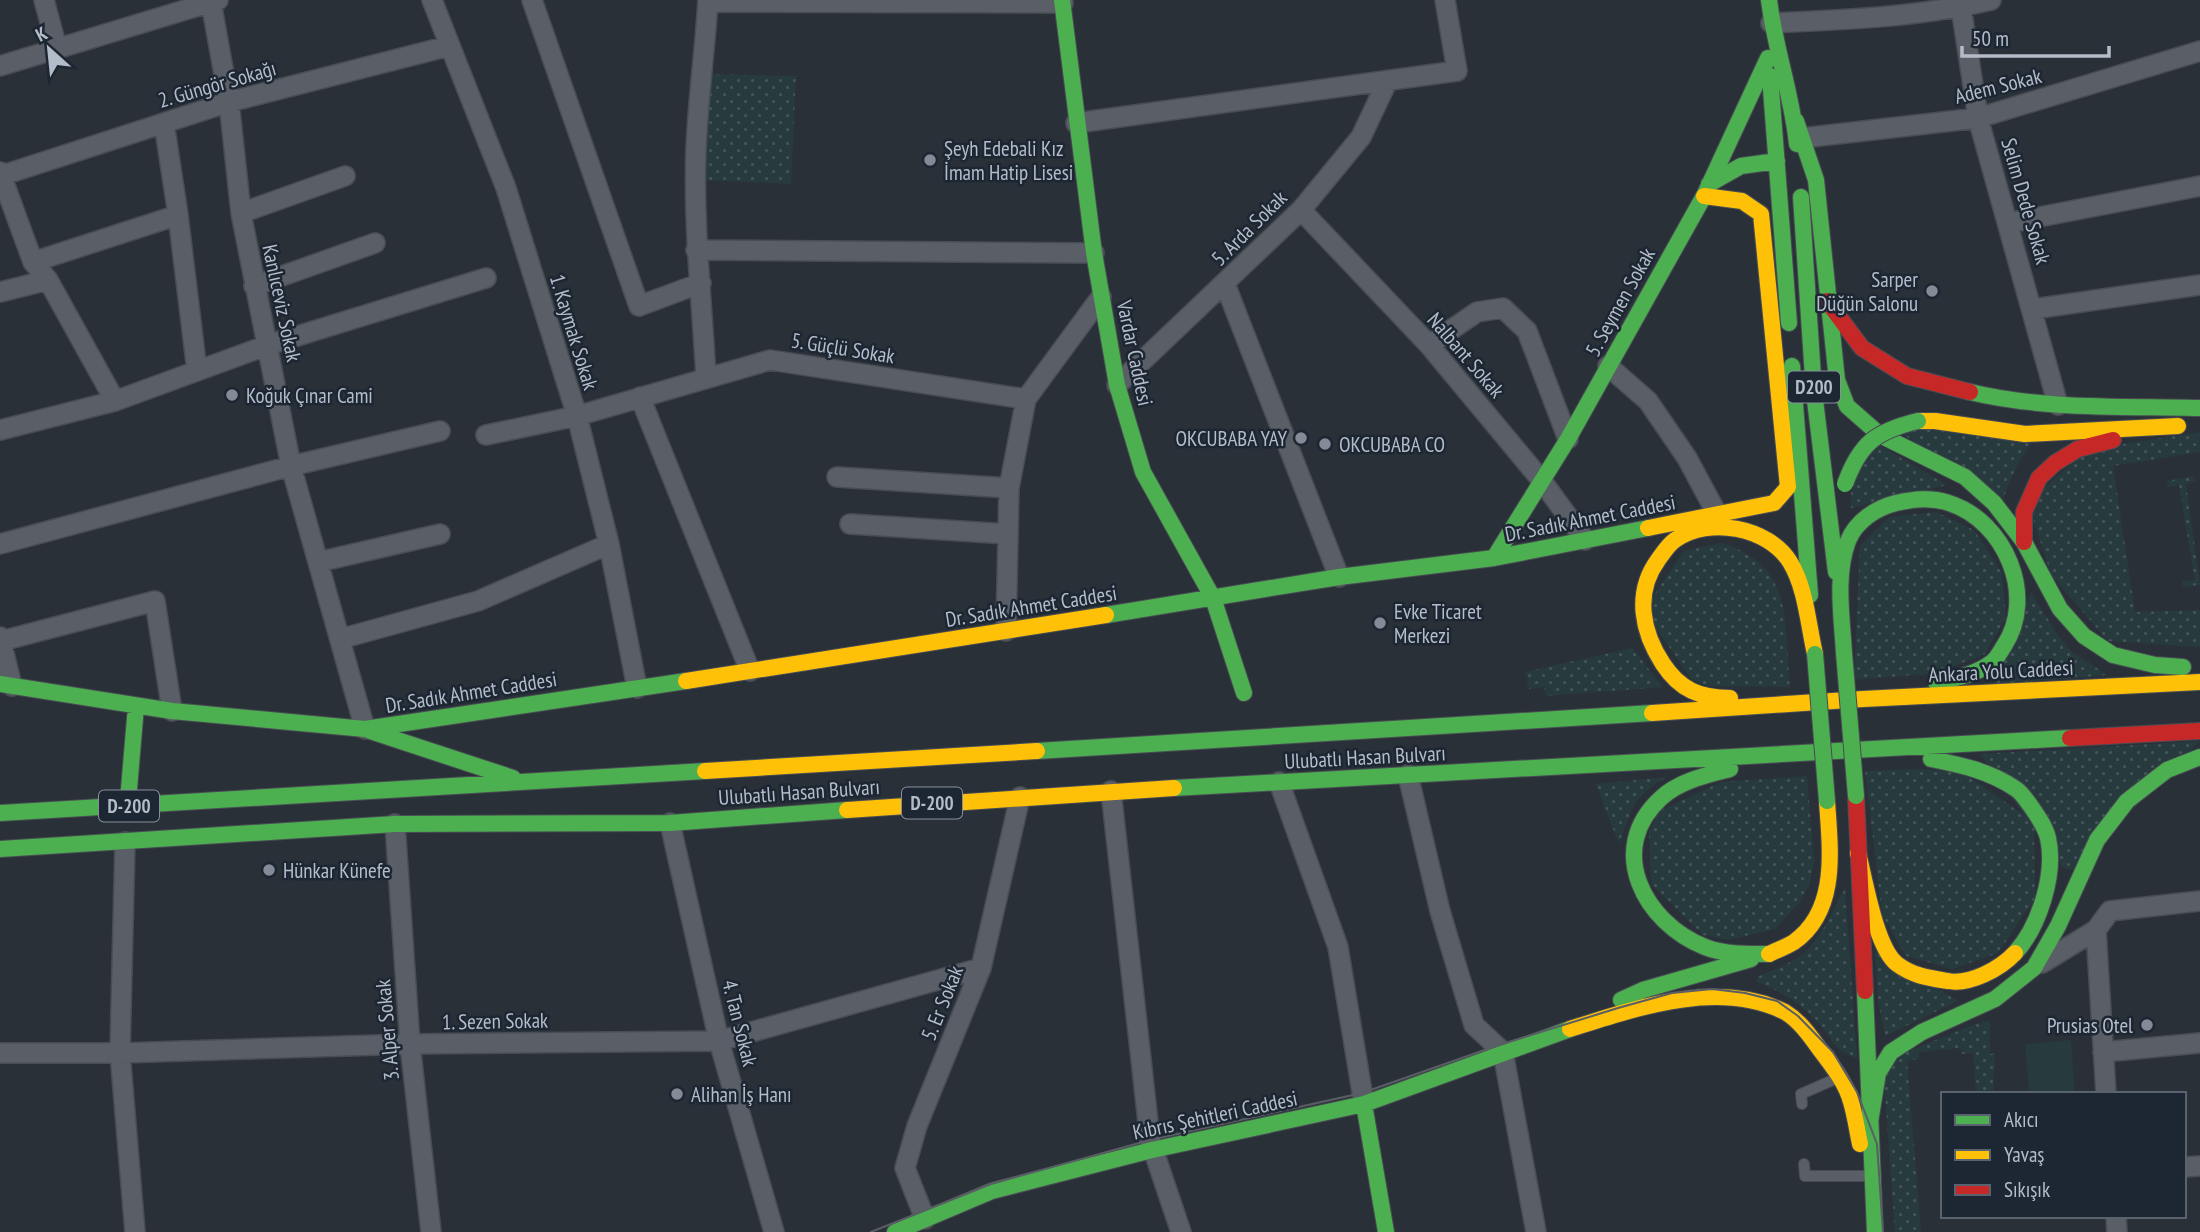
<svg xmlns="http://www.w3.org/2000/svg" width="2200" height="1232" viewBox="0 0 2200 1232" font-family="'PT Sans Narrow',sans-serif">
<defs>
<pattern id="grass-dots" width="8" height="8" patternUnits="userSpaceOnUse" patternTransform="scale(1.75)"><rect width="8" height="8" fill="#273a3e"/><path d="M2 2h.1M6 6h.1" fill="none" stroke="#445559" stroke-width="1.8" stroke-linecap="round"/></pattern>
</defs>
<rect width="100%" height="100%" fill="#2a3038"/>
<!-- grass -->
<path fill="url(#grass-dots)" d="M708,74L796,76L791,184L704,180Z
M1892,427L2040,433C2022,454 2011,474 2003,501Z
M2200,432V452L2113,466L2135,612L2200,610V647L2108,641L2051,575L2030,509L2041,490L2090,449Z
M1874,442L1947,485L1851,508V491Z
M2194,476L2196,482L2186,484L2200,585L2183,587L2182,581L2195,580L2179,485L2168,487L2167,481Z
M1936,512L1974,530L2002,573L2006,617L1985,654L1937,673L1854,680L1860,546L1889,517Z
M1722,543C1795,566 1784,624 1790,687L1707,686L1692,680L1651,621L1652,598L1684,551Z
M2031,592L2057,634L2071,651L2107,675L1993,685Z
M1632,648L1663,687L1546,696L1544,687L1529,689L1525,672Z
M2200,741L2074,870L2063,868L1980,754Z
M1920,769L1962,772L2034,822L2035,898L1998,953L1952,969L1906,956L1882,915L1865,771Z
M1807,776L1814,862L1810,882L1800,902L1775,929L1728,940L1703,935L1651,884L1649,832L1659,811L1721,782Z
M1667,777C1631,798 1633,807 1619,844L1596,784Z
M1845,887L1857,1058C1833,1051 1836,1043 1821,1026C1804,1005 1781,991 1757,982V977C1773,970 1794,963 1807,950C1823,933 1835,908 1845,887Z
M1875,951L1958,1001L1885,1036L1878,1001Z
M1990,1021V1054L1995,1053V1069L1993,1072L1994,1094H1976L1973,1053L1961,1054L1960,1048L1919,1052V1059L1907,1061L1921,1232H1895L1884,1081L1894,1057L1975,1024Z"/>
<!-- garden -->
<path fill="#273a3e" d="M2071,1040L2075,1094H2029L2025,1044Z"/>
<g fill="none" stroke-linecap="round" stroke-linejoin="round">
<!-- lane casing -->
<g stroke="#484c53" stroke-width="12">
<path id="lane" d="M1802,1104L1801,1094L1840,1077
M1804,1164L1805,1176H1865"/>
</g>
<!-- street casing -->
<g stroke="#484c53" stroke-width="22">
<path id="street" d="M44,0L57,48
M432,0L506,188L577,416L609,544L637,688
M532,0L639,306L701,283
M211,2L229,102L241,213L291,466L365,729
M708,2L1063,3
M1961,7L1978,118L2058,405
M1771,23C1844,20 1920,17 1991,0
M0,66L218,0
M164,123L178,215L197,371
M1076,123L1457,71L1445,0
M1802,138L1978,118L2200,51
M0,172L33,262L48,280L115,401
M0,176L229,102L449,46
M1301,210L1429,345L1542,481L1585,540
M241,213L345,176
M2008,223L2200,186
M696,250L1094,253
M33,262L178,215
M1225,284L1339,577
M254,286L375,243
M0,292L48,280
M2033,309L2200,285
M1429,345L1477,312L1503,308L1527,331L1568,439
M1608,366L1648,401L1687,458L1717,514
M706,378C702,301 693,225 696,149C698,99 705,50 708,0
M1117,385L1301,210L1361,137L1387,82
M640,397L750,671
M0,430L115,401L268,345L486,278
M486,435L577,416L770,360L1026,399
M837,477L1009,488
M850,524L1008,534
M0,544L291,466L440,431
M318,562L440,534
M1006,631L1009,488L1026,399L1101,297
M0,637L12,686
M340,639L478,601L609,544
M1,641L155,601L172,711
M1408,775L1440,911L1474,1025L1503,1052L1536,1232
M1279,782L1338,947L1364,1104
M1111,791L1150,1140L1181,1232
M670,823L719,1041L774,1232
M395,824L410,1044L431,1232
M125,842L120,1053L135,1232
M2096,930L2106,1094
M2042,963L2096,930L2110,911L2200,901
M2103,1052L2200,1043
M0,1053H120L410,1044L719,1041L981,968
M2184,1167L2200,1166
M2116,1216L2117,1232
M925,1219L905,1168L917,1126L981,968L1020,797"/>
</g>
<!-- fast casing -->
<g stroke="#484c53" stroke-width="18">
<path id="fast" d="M1062,0L1094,253L1117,385L1143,472L1213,598L1244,693
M1769,0C1775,49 1792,95 1797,144
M1770,76L1789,323
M1796,121L1816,180L1837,380L1847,406L1880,435L1965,477L1994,503L2024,542L2060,609L2084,636L2113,655L2155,665L2183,667
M1709,184L1741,166L1777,161
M1801,197L1814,392L1836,572
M1792,366L1810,595
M1970,392C2045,410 2124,406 2200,408
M1494,558L1568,439L1704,196L1768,58
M1106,615L1339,577L1494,558L1648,528
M1844,653C1842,618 1835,575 1848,541C1856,521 1876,508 1896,503C1914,499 1931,497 1949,503C2005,521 2037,596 2004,646C2000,652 1997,659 1991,663C1975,675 1955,678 1936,682
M0,684L172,711L365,729L686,681
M370,731L513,778
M1037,751L1652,713
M1931,759C1961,765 1990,771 2016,789C2022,793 2026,800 2030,805C2037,815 2045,826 2048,838C2056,874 2039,927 2015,953
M1730,769C1707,775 1679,781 1661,798C1605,849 1644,923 1705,947C1725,955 1748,954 1769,954
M1174,788L2070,738
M129,789L136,706
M0,813L705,771
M0,849L395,824L670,823L847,810
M1865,991L1875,1232
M1621,1000L1643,990L1751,959
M1364,1104L1386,1232
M1870,1122L1878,1073L1891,1052L1922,1032L1995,999L2034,968L2058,926L2097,840L2127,801L2167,770L2200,757
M895,1232L992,1191L1152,1150L1364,1104L1570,1029"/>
</g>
<!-- slow casing -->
<g stroke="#484c53" stroke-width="18">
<path id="slow" d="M1918,421H1935L2025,434L2178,426
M1648,528L1774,503L1788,487L1761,214L1742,201L1704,196
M686,681L1106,615
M1730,698C1700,698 1680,690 1663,664C1642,632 1634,593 1658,560C1663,553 1668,545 1675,540C1709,516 1768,527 1790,562C1806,588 1808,624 1815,654
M1652,713L1863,699L2200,682
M705,771L1037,751
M847,810L1174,788
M1858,853C1865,880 1876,948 1897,964C1913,976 1929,978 1948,981C1970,985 2000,969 2015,953
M1769,954C1777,950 1786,947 1794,942C1839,910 1830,849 1827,801
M1570,1029C1636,1008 1718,979 1785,1012C1800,1021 1811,1037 1821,1051C1833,1067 1846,1083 1851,1102C1855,1115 1857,1130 1860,1144"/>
</g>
<!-- jam casing -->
<g stroke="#484c53" stroke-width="18">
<path id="jam" d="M1827,301L1862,348L1907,376L1970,392
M2024,542V512L2039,478L2055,463L2078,449L2113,440
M2070,738L2200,731
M1856,796L1865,991"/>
</g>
<!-- lane -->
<use href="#lane" stroke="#5a5e66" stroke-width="10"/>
<!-- street -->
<use href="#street" stroke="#5a5e66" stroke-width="19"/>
<!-- fast -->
<use href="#fast" stroke="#4caf50" stroke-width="16"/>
<!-- slow -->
<use href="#slow" stroke="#ffc107" stroke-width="16"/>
<!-- jam -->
<use href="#jam" stroke="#c62828" stroke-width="16"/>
<!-- tram -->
<path stroke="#595d64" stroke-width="2" d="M871,1232L991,1184L1150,1140L1362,1093L1496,1046L1618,1008L1672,993L1712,989L1745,993L1777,1001L1798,1016L1833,1052L1857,1092L1877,1144L1883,1232"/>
<!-- fast-bridge casing -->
<g stroke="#484c53" stroke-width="18" stroke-linecap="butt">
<path id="fast-bridge" d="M1845,484C1860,443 1876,431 1918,421
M1844,653L1856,796
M1815,654L1827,801"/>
</g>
<!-- fast-bridge -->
<use href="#fast-bridge" stroke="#4caf50" stroke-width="16"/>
</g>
<!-- markers -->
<g fill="#848b96" stroke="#1d2633" stroke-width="2.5">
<circle cx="930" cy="160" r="7"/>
<circle cx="1932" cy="291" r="7"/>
<circle cx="232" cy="395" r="7"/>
<circle cx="1301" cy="438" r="7"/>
<circle cx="1325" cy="444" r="7"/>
<circle cx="1380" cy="623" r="7"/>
<circle cx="269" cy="870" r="7"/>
<circle cx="2147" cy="1025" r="7"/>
<circle cx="677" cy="1094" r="7"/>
</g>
<g text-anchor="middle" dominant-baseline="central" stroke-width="5" stroke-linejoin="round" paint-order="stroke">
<!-- shield labels -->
<g fill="#1d2633" stroke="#878f9c" stroke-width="2">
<rect x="1788" y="371.5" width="52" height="31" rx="5"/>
<rect x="902" y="787.5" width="60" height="31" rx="5"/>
<rect x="99" y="790.5" width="60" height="31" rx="5"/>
</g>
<g font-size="19" font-weight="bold" fill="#b4bcc9">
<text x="1814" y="387">D200</text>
<text x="932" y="803">D-200</text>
<text x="129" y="806">D-200</text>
</g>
<!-- street labels -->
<g font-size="21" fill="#b4bcc9" stroke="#1d2633">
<text transform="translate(217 84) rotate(-16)">2. Güngör Sokağı</text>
<text transform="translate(1998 86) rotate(-14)">Adem Sokak</text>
<text transform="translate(2026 201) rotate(74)">Selim Dede Sokak</text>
<text transform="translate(1249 228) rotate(-45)">5. Arda Sokak</text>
<text transform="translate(1620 302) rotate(-61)">5. Seymen Sokak</text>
<text transform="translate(282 303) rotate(78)">Kanlıceviz Sokak</text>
<text transform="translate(574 332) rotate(73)">1. Kaymak Sokak</text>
<text transform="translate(843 348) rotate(9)">5. Güçlü Sokak</text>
<text transform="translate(1135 353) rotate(78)">Vardar Caddesi</text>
<text transform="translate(1466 355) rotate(49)">Nalbant Sokak</text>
<text transform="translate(1590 518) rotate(-11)">Dr. Sadık Ahmet Caddesi</text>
<text transform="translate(1031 606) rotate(-9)">Dr. Sadık Ahmet Caddesi</text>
<text transform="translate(2001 671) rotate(-3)">Ankara Yolu Caddesi</text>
<text transform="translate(471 692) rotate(-9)">Dr. Sadık Ahmet Caddesi</text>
<text transform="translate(1365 757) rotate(-3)">Ulubatlı Hasan Bulvarı</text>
<text transform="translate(799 792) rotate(-4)">Ulubatlı Hasan Bulvarı</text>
<text transform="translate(942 1003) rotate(-68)">5. Er Sokak</text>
<text transform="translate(495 1021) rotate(-1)">1. Sezen Sokak</text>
<text transform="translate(740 1023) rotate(76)">4. Tan Sokak</text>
<text transform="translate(387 1030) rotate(-95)">3. Alper Sokak</text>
<text transform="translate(1215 1115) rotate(-12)">Kıbrıs Şehitleri Caddesi</text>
</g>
<!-- poi labels -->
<g font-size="21" fill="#b4bcc9" stroke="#1d2633" text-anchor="start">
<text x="944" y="148">Şeyh Edebali Kız<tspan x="944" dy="24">İmam Hatip Lisesi</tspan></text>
<text x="1918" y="279" text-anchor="end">Sarper<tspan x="1918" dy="24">Düğün Salonu</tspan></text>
<text x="246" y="395">Koğuk Çınar Cami</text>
<text x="1287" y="438" text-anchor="end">OKCUBABA YAY</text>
<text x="1339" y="444">OKCUBABA CO</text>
<text x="1394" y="611">Evke Ticaret<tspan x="1394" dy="24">Merkezi</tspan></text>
<text x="283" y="870">Hünkar Künefe</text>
<text x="2133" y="1025" text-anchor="end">Prusias Otel</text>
<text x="691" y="1094">Alihan İş Hanı</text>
</g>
</g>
<!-- legend -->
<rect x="1941" y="1092" width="245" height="126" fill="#1d2633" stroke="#59626f" stroke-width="2"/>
<rect x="1955" y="1115" width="35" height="10" fill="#4caf50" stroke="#59626f" stroke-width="2"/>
<text x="2004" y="1127" font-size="21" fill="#b4bcc9">Akıcı</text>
<rect x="1955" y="1150" width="35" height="10" fill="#ffc107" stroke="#59626f" stroke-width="2"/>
<text x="2004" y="1162" font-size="21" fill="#b4bcc9">Yavaş</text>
<rect x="1955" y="1185" width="35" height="10" fill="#c62828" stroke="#59626f" stroke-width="2"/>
<text x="2004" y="1197" font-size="21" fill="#b4bcc9">Sıkışık</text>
<!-- north arrow -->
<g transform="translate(49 49) rotate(333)" stroke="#1d2633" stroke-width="5" paint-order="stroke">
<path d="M0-5L12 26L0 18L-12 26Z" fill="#b4bcc9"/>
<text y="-10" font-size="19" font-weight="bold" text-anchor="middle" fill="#b4bcc9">K</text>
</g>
<!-- scale -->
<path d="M1962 46v10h147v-10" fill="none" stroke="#b4bcc9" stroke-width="3.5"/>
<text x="1972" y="46" font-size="21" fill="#b4bcc9" stroke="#1d2633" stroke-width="5" paint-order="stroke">50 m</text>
</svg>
